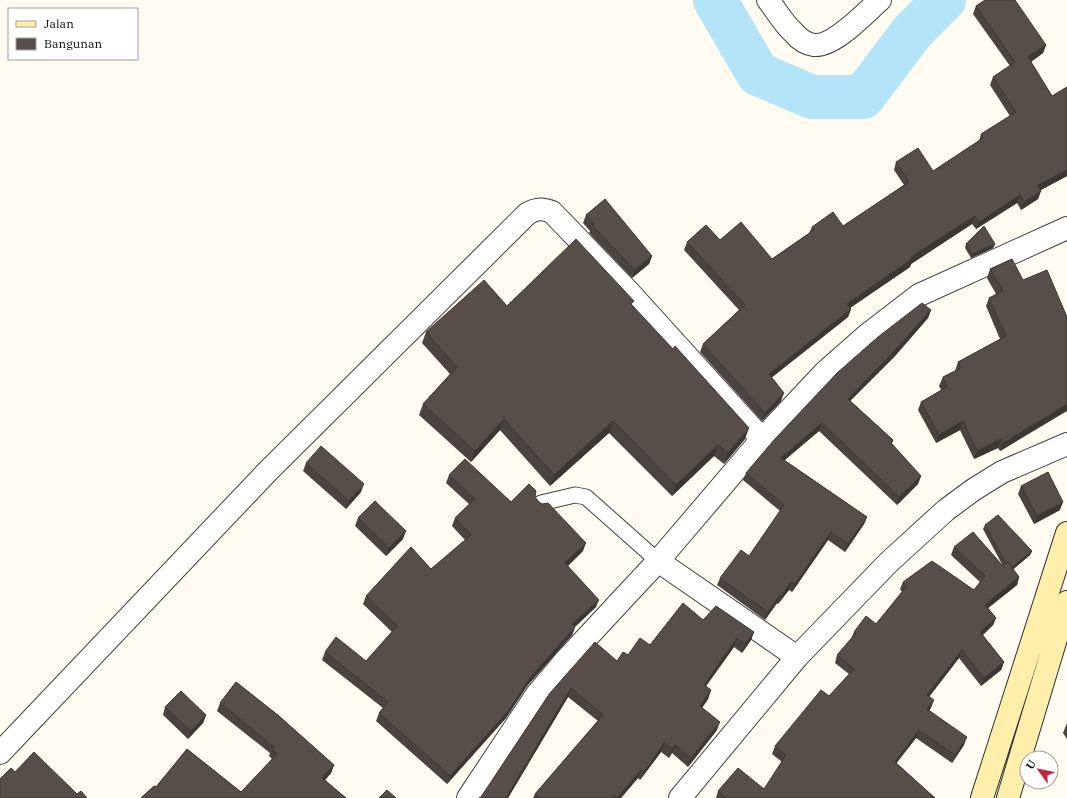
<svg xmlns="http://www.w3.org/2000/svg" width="1067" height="798" viewBox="0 0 1067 798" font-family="'IBM Plex Serif',serif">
<rect width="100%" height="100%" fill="#fffbf0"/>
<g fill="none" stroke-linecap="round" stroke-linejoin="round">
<!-- river -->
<path stroke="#b3e4f7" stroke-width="44" d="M715,0L758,74L812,97H863L912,32L944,0"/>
<!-- lane casing -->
<g stroke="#414141" stroke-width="17">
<path id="lane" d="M541,503L575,495L586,497L658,561"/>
</g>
<!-- street casing -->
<g stroke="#414141" stroke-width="24">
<path id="street" d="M768,0C776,10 783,23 793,32C798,38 806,44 814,45C834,47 865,13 880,0
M658,561L797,657
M0,753L268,471L527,214C536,208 543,208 552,212L628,291L762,439
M468,798L537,694L564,662L658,561L762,439L825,372L867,335L919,295L1067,228
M680,798L797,657L889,562L946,510L973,490L1002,472L1067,444"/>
</g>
<!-- secondary casing -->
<g stroke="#303030" stroke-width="24">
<path id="secondary" d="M982,798L1067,533
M1008,798L1067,602"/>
</g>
<!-- lane -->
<use href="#lane" stroke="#fff" stroke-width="15"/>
<!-- street -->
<use href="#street" stroke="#fff" stroke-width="22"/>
<!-- secondary -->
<use href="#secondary" stroke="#ffefab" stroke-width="22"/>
</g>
<!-- wall -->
<path fill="#4b4340" d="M976,6L1046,45L1043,53L1031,62L1052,96L1067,87V176L1041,190L1038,199L1021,210L1017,203L976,229L972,224L911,264L910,267L850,308L851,309L848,317L771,378L781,401L762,421L700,352L703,344L739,310L684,250L687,242L720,240L772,259L809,233L812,227L843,226L904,185L894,170L896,162L933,171L979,141L981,134L1010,116L990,85L993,77L1010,66L973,14Z
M586,215L652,256L649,264L632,278L589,233L590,231L583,223Z
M966,244H995L993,248L971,258L965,248Z
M1012,259L1017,441L1000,451L998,448L974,459L960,430L936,443L918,410L921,402L941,390L939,386L943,377L955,371L958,362L1000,339L986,306L989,298L996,294L987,278L990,269Z
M507,306H633L745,439L724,464L714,456L672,496L609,433L550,486L500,430L471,462L419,415L423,404L450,374L422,343L426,332Z
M931,310L928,318L895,356L850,401L893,440L892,444L921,476L918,484L897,505L819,431L784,460L867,517L864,524L845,552L828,540L792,592L789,590L778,604L777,603L765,620L717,585L720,578L749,556L780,511L743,480L746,473Z
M306,463L361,492L346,509L303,471Z
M449,475L511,502L535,497L538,501L583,551L568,566L596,607L575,627L572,635L527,686L506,718L447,784L376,721L379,713L383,708L322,660L325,652L366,661L392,632L363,604L366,596L431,569L465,540L452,526L455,518L469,504L446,483Z
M1021,486L1060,510L1034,524L1018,494Z
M358,518L403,539L386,556L355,526Z
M985,525L1032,551L1030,555L1013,569L1019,577L1017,585L988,608L996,618L993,625L983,635L1004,662L1001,670L981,686L959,658L929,697L931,708L929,710L964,745L952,763L916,738L896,763L935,798H716L718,791L764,789L782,762L772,754L775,746L829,696L849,674L835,663L837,655L851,639L854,632L876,624L902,592L900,589L903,582L974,590L980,582L951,555L954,547L1003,566L983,529Z
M703,620L754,632L751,640L742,653L734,647L706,686L711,690L708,699L702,708L717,730L688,767L672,753L669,758L661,752L640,780L638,778L621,798H533L535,794L598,721L568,697L508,798H479L481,797L550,693L628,655Z
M236,682L279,716L334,765L331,773L325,780L346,798H141L154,786L156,787L187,749L241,792L272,759L269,756L270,753L217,711L220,703Z
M165,707L206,715L203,723L188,739L163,715Z
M1067,723V739L1063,733Z"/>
<!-- shaded-wall -->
<path fill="#3d3734" d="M1046,45L1043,53L1026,65L1028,57Z
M1067,170V176L1035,193L1038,185Z
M1041,191L1038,199L1021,210L1024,202Z
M1020,195L1017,203L976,229L979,222Z
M975,216L972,224L911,264L910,267L844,312L847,304L911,257Z
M995,244L993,248L971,258L972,254Z
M652,256L649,264L632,278L635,270Z
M851,309L848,317L766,382L769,374Z
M931,310L928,318L895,356L845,406L848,399Z
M784,393L781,401L762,421L765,413Z
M1067,404V411L1000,451L1003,443Z
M504,419L500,430L471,462L475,451Z
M613,421L609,433L550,486L554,475Z
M963,421L960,430L936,443L939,435Z
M822,423L819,431L778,466L781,458Z
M749,428L745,439L724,464L728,453Z
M1001,439L998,448L974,459L977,451Z
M718,445L714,456L672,496L676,485Z
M921,476L918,484L897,505L899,497Z
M364,484L361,492L346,509L349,501Z
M1063,502L1060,510L1034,524L1037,516Z
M867,517L864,524L845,552L848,544Z
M406,531L403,539L386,556L389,548Z
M831,532L828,540L792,592L795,584Z
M586,543L583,551L562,571L565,563Z
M1032,551L1030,555L1008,574L1009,570Z
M1019,577L1017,585L982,613L985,605Z
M791,582L789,590L778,604L781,596Z
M780,595L777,603L765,620L768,612Z
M599,600L596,607L569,632L572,624Z
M996,618L993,625L977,640L980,632Z
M575,627L572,635L527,686L506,718L447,784L450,776L530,678Z
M754,632L751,640L742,653L745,644Z
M737,638L734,647L701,693L704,685Z
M962,650L959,658L924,703L927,695Z
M1004,662L1001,670L981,686L984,678Z
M571,688L568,697L508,798H506Z
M711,690L708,699L697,715L700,706Z
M934,700L931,708L924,717L927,709Z
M206,715L203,723L188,739L191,731Z
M720,722L717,730L688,767L691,758Z
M919,730L916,738L892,769L895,762Z
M967,737L964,745L952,763L955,755Z
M664,743L661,752L640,780L644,772Z
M675,745L672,753L669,758L672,749Z
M334,765L331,773L320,786L322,778Z
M641,770L638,778L621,798H617Z"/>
<!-- building -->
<path fill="#574e4a" stroke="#3d3734" d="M985,0H1015L1046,45L1028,57L1052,96L1067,87V170L1038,185L1041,191L1024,202L1020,195L979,222L975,216L911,257L912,259L847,304L851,309L769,374L784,393L765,413L703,344L745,305L687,242L706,225L720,240L741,222L772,259L814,230L812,227L833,212L843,226L909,182L896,162L918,148L933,171L983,138L981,134L1016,112L993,77L1015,62L976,6Z
M605,199L652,256L635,270L592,225L594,224L586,215Z
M984,226L995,244L972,254L966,244Z
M576,239L634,301L631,304L673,349L675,346L749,428L728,453L718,445L676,485L613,421L554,475L504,419L475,451L423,404L457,367L426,332L484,280L507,306Z
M1012,259L1023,280L1047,270L1067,317V404L1003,443L1001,439L977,451L963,421L939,435L921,402L947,387L943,377L961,368L958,362L1006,336L989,298L1003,291L990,269Z
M922,303L931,310L897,348L848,399L893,440L891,443L921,476L899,497L822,423L781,458L867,517L848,544L831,532L795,584L791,582L781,596L780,595L768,612L720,578L741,550L749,556L784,505L746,473L774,440L837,373L878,337Z
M321,446L364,484L349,501L306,463Z
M465,459L511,502L529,484L536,491L535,497L538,501L542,504L548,503L586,543L565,563L599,600L572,624L575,627L530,678L509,710L450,776L379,713L388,702L325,652L336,637L366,661L397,626L366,596L411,547L431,569L471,535L455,518L475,499L449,475Z
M1048,472L1063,502L1037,516L1021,486Z
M375,501L406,531L389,548L358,518Z
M998,515L1032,551L1012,567L1008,562L1006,564L985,525Z
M973,532L1003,566L1008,562L1019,577L985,605L996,618L980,632L1004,662L984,678L962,650L927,695L934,700L927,709L967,737L955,755L919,730L895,762L935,798H726L718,791L738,768L764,789L786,755L775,746L821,690L829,696L854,669L837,655L856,633L854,632L866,616L876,624L906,587L903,582L932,561L974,590L985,576L954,547Z
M683,603L703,620L716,606L754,632L745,644L737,638L704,685L711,690L700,706L720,722L691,758L675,745L672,749L664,743L644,772L641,770L617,798L614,796L613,798H541L535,794L603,715L571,688L506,798H479L481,797L550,693L595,642L617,661L623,652L628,655L640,638L650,645Z
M236,682L279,716L334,765L322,778L346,798H141L154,786L156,787L187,749L241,792L277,754L272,749L274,747L220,703Z
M181,691L206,715L191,731L165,707Z
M34,752L77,794L81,791L87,798H0V779L11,768L15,772Z
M387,790L396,798H379Z"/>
<!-- legend -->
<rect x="8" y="8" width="130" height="52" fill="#ffffff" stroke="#9f9f9f"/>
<rect x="16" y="21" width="20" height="6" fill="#ffefab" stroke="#9f9f9f"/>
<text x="44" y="28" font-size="12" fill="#0e0e0e">Jalan</text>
<rect x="16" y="38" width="20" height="12" fill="#574e4a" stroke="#9f9f9f"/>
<text x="44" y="48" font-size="12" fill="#0e0e0e">Bangunan</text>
<!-- north arrow -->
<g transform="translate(1039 770) rotate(303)"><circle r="19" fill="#ffffff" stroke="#9f9f9f"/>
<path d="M0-3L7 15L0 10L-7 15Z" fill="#c22338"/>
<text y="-6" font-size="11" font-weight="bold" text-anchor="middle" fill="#0e0e0e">U</text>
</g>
</svg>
